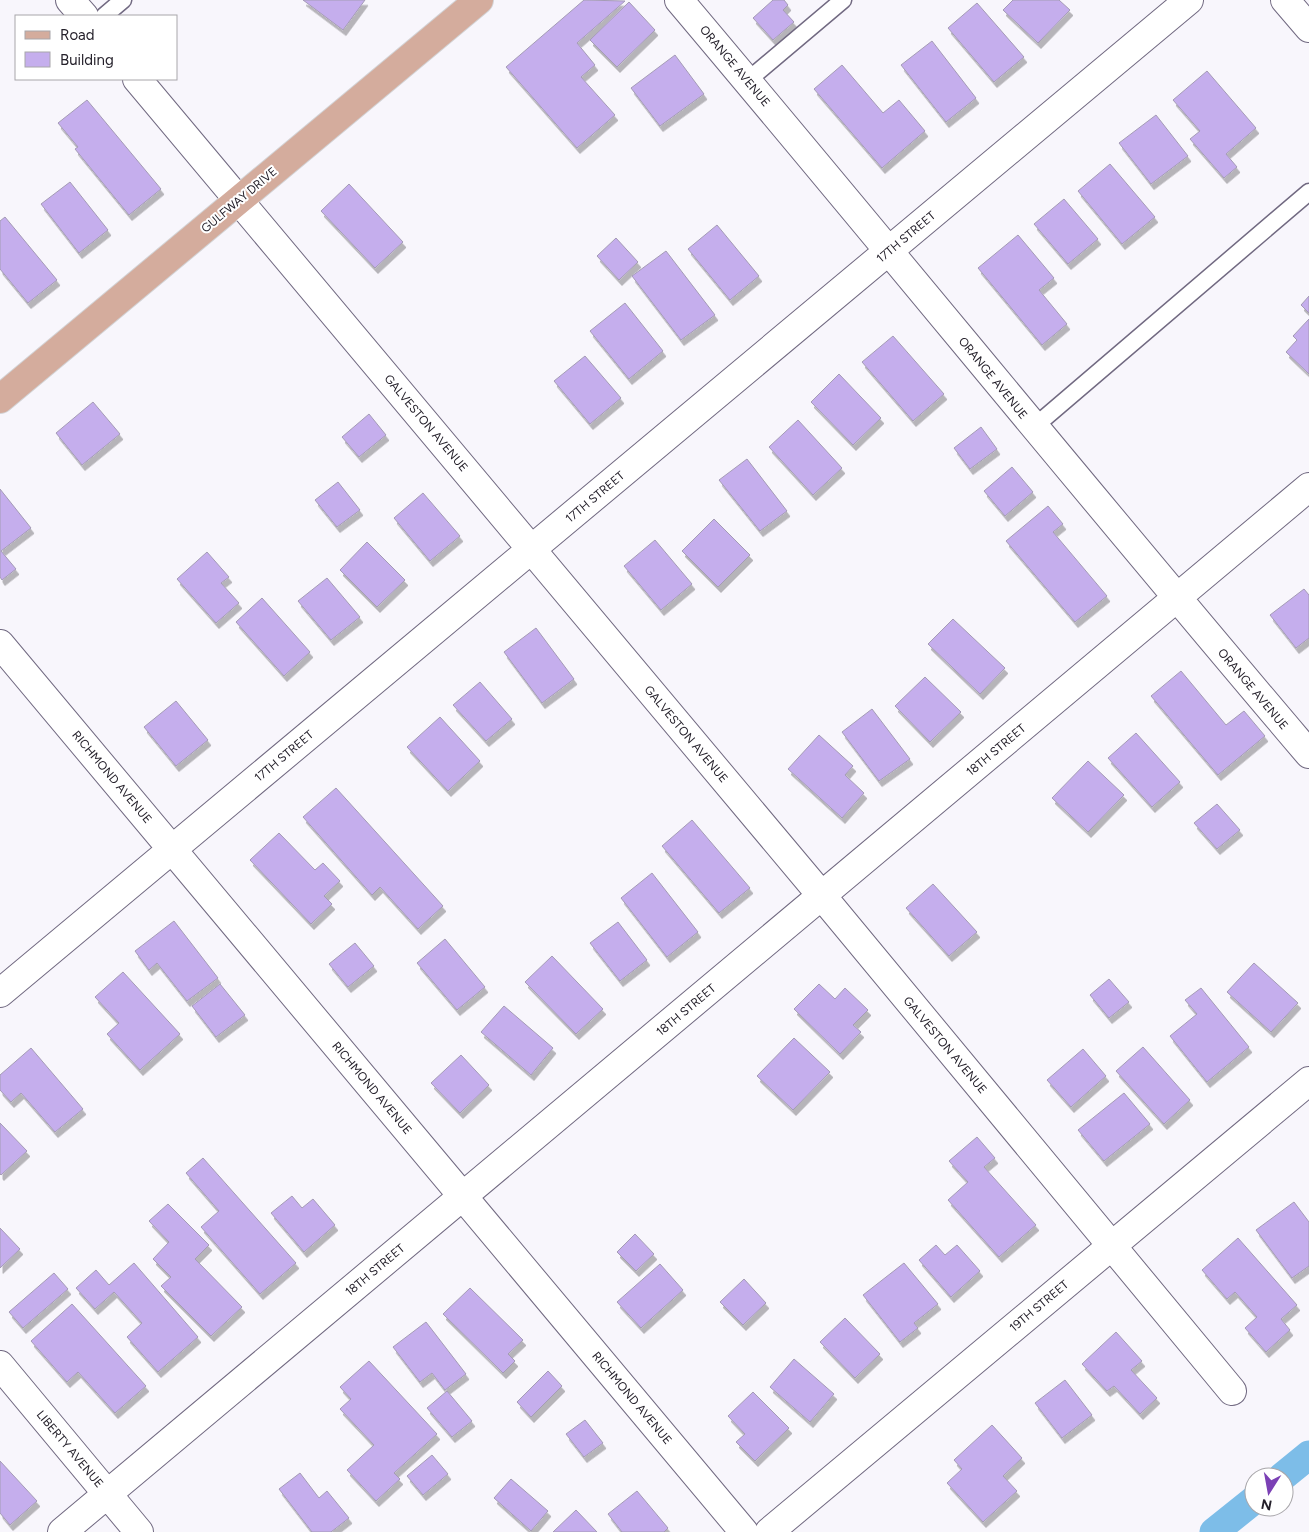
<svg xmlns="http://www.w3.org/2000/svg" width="1309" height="1532" viewBox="0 0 1309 1532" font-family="Figtree,sans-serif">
<defs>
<filter id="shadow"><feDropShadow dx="3" dy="5.5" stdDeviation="0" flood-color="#0004"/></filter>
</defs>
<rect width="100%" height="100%" fill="#f8f6fc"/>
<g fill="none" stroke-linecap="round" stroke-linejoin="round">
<!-- canal -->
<path stroke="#7dbde8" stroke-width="29" d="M1282,1477L1309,1455
M1214,1532L1254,1500"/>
</g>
<!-- building -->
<path fill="#c5aeed" stroke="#a49bb5" filter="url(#shadow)" d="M303,0H365L343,30Z
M584,0L625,1L577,43L595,65L581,77L615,115L577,148L506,67Z
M773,0H784L788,5L783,10L794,22L773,40L753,18Z
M1013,0H1059L1070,10L1038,43L1003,10Z
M629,2L655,30L617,67L590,40Z
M977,3L1024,57L994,82L948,28Z
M932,41L976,98L946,122L901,65Z
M675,55L704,94L660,126L631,88Z
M842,65L883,113L899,100L925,131L882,168L814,89Z
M1207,71L1256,128L1226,154L1237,167L1224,178L1190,139L1200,131L1173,100Z
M87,100L161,189L129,215L75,149L78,147L58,123Z
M1156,115L1188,156L1151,184L1119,143Z
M1110,164L1155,217L1122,244L1078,191Z
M70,182L108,230L79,253L41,204Z
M349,184L403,242L375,268L321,211Z
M1064,199L1098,239L1068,264L1034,224Z
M5,217L57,280L28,303L0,269V221Z
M717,225L759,276L730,300L688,249Z
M1018,235L1054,278L1039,290L1067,324L1042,345L978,268Z
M616,238L638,262L619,280L597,256Z
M666,251L715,315L681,340L632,276Z
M1309,296V313L1301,305Z
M625,303L663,351L629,379L590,331Z
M1309,319V374L1286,352L1297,340L1293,336Z
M893,336L944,394L913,421L862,362Z
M585,356L621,398L590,424L554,381Z
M839,374L881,418L853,445L811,402Z
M93,402L120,434L82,465L56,433Z
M369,414L386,435L359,457L342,437Z
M798,420L842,468L813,495L769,447Z
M981,427L997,449L970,469L954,448Z
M747,459L787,511L760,531L719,480Z
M1012,467L1033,492L1005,516L984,491Z
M338,482L360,510L337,527L315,500Z
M0,489L31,528L1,551L16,569L2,580L0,577Z
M423,493L460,536L430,561L394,518Z
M1048,506L1063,524L1053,532L1107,596L1075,622L1006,541Z
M714,519L750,555L718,587L682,551Z
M655,540L692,584L661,610L624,566Z
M367,542L405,580L377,607L340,570Z
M207,552L229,577L221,583L239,603L216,623L177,579Z
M327,578L360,617L331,640L298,601Z
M1304,589L1309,595V638L1296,648L1270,615Z
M262,598L310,652L284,676L236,622Z
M953,619L1005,668L980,694L928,644Z
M536,628L574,679L542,703L504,652Z
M1181,671L1226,725L1244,711L1265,736L1218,775L1151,696Z
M925,677L961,712L930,742L895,706Z
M480,682L512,719L486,741L453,705Z
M176,701L208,740L176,766L144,727Z
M872,709L910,759L879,781L842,732Z
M440,717L480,761L448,791L407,747Z
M1136,733L1180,782L1152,807L1108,758Z
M819,735L853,766L845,775L864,793L842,818L788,769Z
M1088,761L1124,795L1088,832L1052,798Z
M336,788L443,906L418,929L380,887L372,895L303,817Z
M1217,804L1240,830L1217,849L1194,823Z
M692,820L750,888L719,913L662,846Z
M279,833L315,870L323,863L340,881L324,896L332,904L311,924L250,860Z
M652,873L698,932L667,957L621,898Z
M933,884L977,932L949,956L906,908Z
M174,921L218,978L187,1001L157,963L149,970L135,951Z
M618,922L647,960L620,981L590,943Z
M445,939L485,987L457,1010L417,963Z
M355,943L374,966L348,987L329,964Z
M552,956L603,1009L576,1034L525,982Z
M1254,963L1298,1003L1271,1032L1227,992Z
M123,972L180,1034L140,1070L107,1034L119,1023L95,997Z
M1109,979L1129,1002L1109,1018L1090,995Z
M220,984L245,1015L216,1037L192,1006Z
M819,984L835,999L845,988L868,1010L853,1025L861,1032L840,1054L794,1009Z
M1201,988L1249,1047L1207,1082L1170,1036L1197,1014L1185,1000Z
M504,1006L553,1048L531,1075L481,1032Z
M794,1038L830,1072L793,1110L757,1076Z
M1143,1047L1190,1100L1164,1124L1116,1071Z
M31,1048L83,1109L55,1132L21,1093L11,1102L0,1090V1075Z
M1083,1049L1106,1076L1071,1107L1047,1080Z
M461,1055L489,1085L460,1113L431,1083Z
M1124,1093L1150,1124L1104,1161L1078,1130Z
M0,1123L27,1151L1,1175L0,1174Z
M977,1137L995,1158L984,1167L1036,1225L999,1257L948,1200L968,1182L949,1161Z
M203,1158L296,1263L260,1294L201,1227L219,1211L186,1173Z
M292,1196L302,1208L313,1199L335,1225L304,1252L271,1213Z
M1294,1202L1309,1222V1266L1292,1278L1256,1230Z
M168,1204L209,1245L195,1259L242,1307L211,1336L161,1286L171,1277L153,1259L169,1242L149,1221Z
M0,1228L20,1249L0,1268Z
M635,1234L654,1254L636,1271L617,1252Z
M1238,1238L1297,1305L1281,1319L1290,1330L1266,1352L1245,1328L1257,1317L1235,1292L1227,1299L1202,1270Z
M936,1245L945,1255L957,1245L980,1271L951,1297L919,1260Z
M134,1263L198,1337L158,1372L127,1337L142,1323L114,1292L95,1309L76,1288L96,1270L109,1285Z
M904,1263L938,1304L914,1323L918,1328L900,1342L863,1295Z
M660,1264L683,1290L641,1328L617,1302Z
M54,1273L68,1289L23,1328L9,1312Z
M744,1279L766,1303L743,1325L720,1302Z
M470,1288L523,1340L508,1354L515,1361L503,1373L443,1314Z
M72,1304L146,1386L115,1413L78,1372L67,1382L31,1341Z
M845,1318L880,1354L855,1378L820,1342Z
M426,1322L466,1374L445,1390L432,1373L420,1382L393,1347Z
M1116,1332L1142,1361L1131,1370L1157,1398L1140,1414L1114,1386L1107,1391L1082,1364Z
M794,1359L834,1394L810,1422L770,1387Z
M369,1361L437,1434L394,1473L400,1479L376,1501L347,1470L374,1445L340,1409L351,1399L340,1387Z
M548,1371L562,1386L531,1417L517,1402Z
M1065,1380L1092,1415L1062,1438L1035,1403Z
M447,1391L472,1421L452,1437L427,1408Z
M753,1392L789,1428L755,1461L736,1442L745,1434L728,1416Z
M585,1420L603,1443L584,1457L566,1434Z
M992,1425L1022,1458L1003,1476L1017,1491L983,1522L947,1483L962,1469L954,1460Z
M432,1455L448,1474L423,1495L407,1476Z
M0,1461L37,1501L10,1525L0,1513Z
M300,1473L319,1498L327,1491L349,1518L331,1532H312L279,1489Z
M511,1479L548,1511L531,1531L494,1498Z
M637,1491L668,1528L664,1532H622L608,1514Z
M576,1510L597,1532H553Z"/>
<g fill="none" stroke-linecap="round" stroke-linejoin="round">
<!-- service casing -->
<g stroke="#716981" stroke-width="19">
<path id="service" d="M104,16L123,0
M747,81L843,0
M1034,427L1309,192"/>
</g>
<!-- minor casing -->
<g stroke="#716981" stroke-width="30">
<path id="minor" d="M70,0L84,16
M679,0C890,250 1097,505 1309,754
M1285,0L1309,28
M137,79L822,896L1232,1391
M0,644L744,1532
M0,993L1189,0
M0,1365L139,1532
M62,1532L1309,487"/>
</g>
<!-- tertiary casing -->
<g stroke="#716981" stroke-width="30">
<path id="tertiary" d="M769,1532L1309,1081"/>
</g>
<!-- primary casing -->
<g stroke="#d3d3d5" stroke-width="30">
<path id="primary" d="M0,399L479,0"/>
</g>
<!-- service -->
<use href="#service" stroke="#fff" stroke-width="16"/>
<!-- minor -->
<use href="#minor" stroke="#fff" stroke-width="28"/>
<!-- tertiary -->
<use href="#tertiary" stroke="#fff" stroke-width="28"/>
<!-- primary -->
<use href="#primary" stroke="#d4ac9d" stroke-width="28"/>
</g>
<g text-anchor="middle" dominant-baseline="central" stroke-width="4" stroke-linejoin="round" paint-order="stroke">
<!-- street labels -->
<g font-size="12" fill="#25212b" stroke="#fff">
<text transform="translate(735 66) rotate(50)">ORANGE AVENUE</text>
<text transform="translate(239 200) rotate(-40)">GULFWAY DRIVE</text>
<text transform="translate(906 237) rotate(-40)">17TH STREET</text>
<text transform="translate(993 378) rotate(51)">ORANGE AVENUE</text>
<text transform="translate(426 423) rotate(50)">GALVESTON AVENUE</text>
<text transform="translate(595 497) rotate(-40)">17TH STREET</text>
<text transform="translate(1253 689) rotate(50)">ORANGE AVENUE</text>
<text transform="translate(686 734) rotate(50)">GALVESTON AVENUE</text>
<text transform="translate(996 750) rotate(-40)">18TH STREET</text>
<text transform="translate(284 756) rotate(-40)">17TH STREET</text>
<text transform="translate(112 777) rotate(50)">RICHMOND AVENUE</text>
<text transform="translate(686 1010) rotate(-40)">18TH STREET</text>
<text transform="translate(945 1045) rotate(50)">GALVESTON AVENUE</text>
<text transform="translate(372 1088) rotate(50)">RICHMOND AVENUE</text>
<text transform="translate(375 1270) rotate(-40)">18TH STREET</text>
<text transform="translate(1039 1306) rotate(-40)">19TH STREET</text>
<text transform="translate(632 1398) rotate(50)">RICHMOND AVENUE</text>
<text transform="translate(70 1449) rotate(50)">LIBERTY AVENUE</text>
</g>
</g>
<!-- legend -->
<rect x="15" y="15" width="162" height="65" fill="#ffffff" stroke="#a8a6aa"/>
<rect x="25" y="31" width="25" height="8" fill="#d4ac9d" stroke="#a8a6aa"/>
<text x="60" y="40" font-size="15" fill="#25212b">Road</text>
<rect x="25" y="52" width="25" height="15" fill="#c5aeed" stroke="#a8a6aa"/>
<text x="60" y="65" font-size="15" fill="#25212b">Building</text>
<!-- north arrow -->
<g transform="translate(1269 1492) rotate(191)"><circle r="24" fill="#ffffff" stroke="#a8a6aa"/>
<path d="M0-4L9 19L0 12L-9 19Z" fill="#7b40b5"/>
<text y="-8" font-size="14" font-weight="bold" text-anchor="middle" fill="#25212b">N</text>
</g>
</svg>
